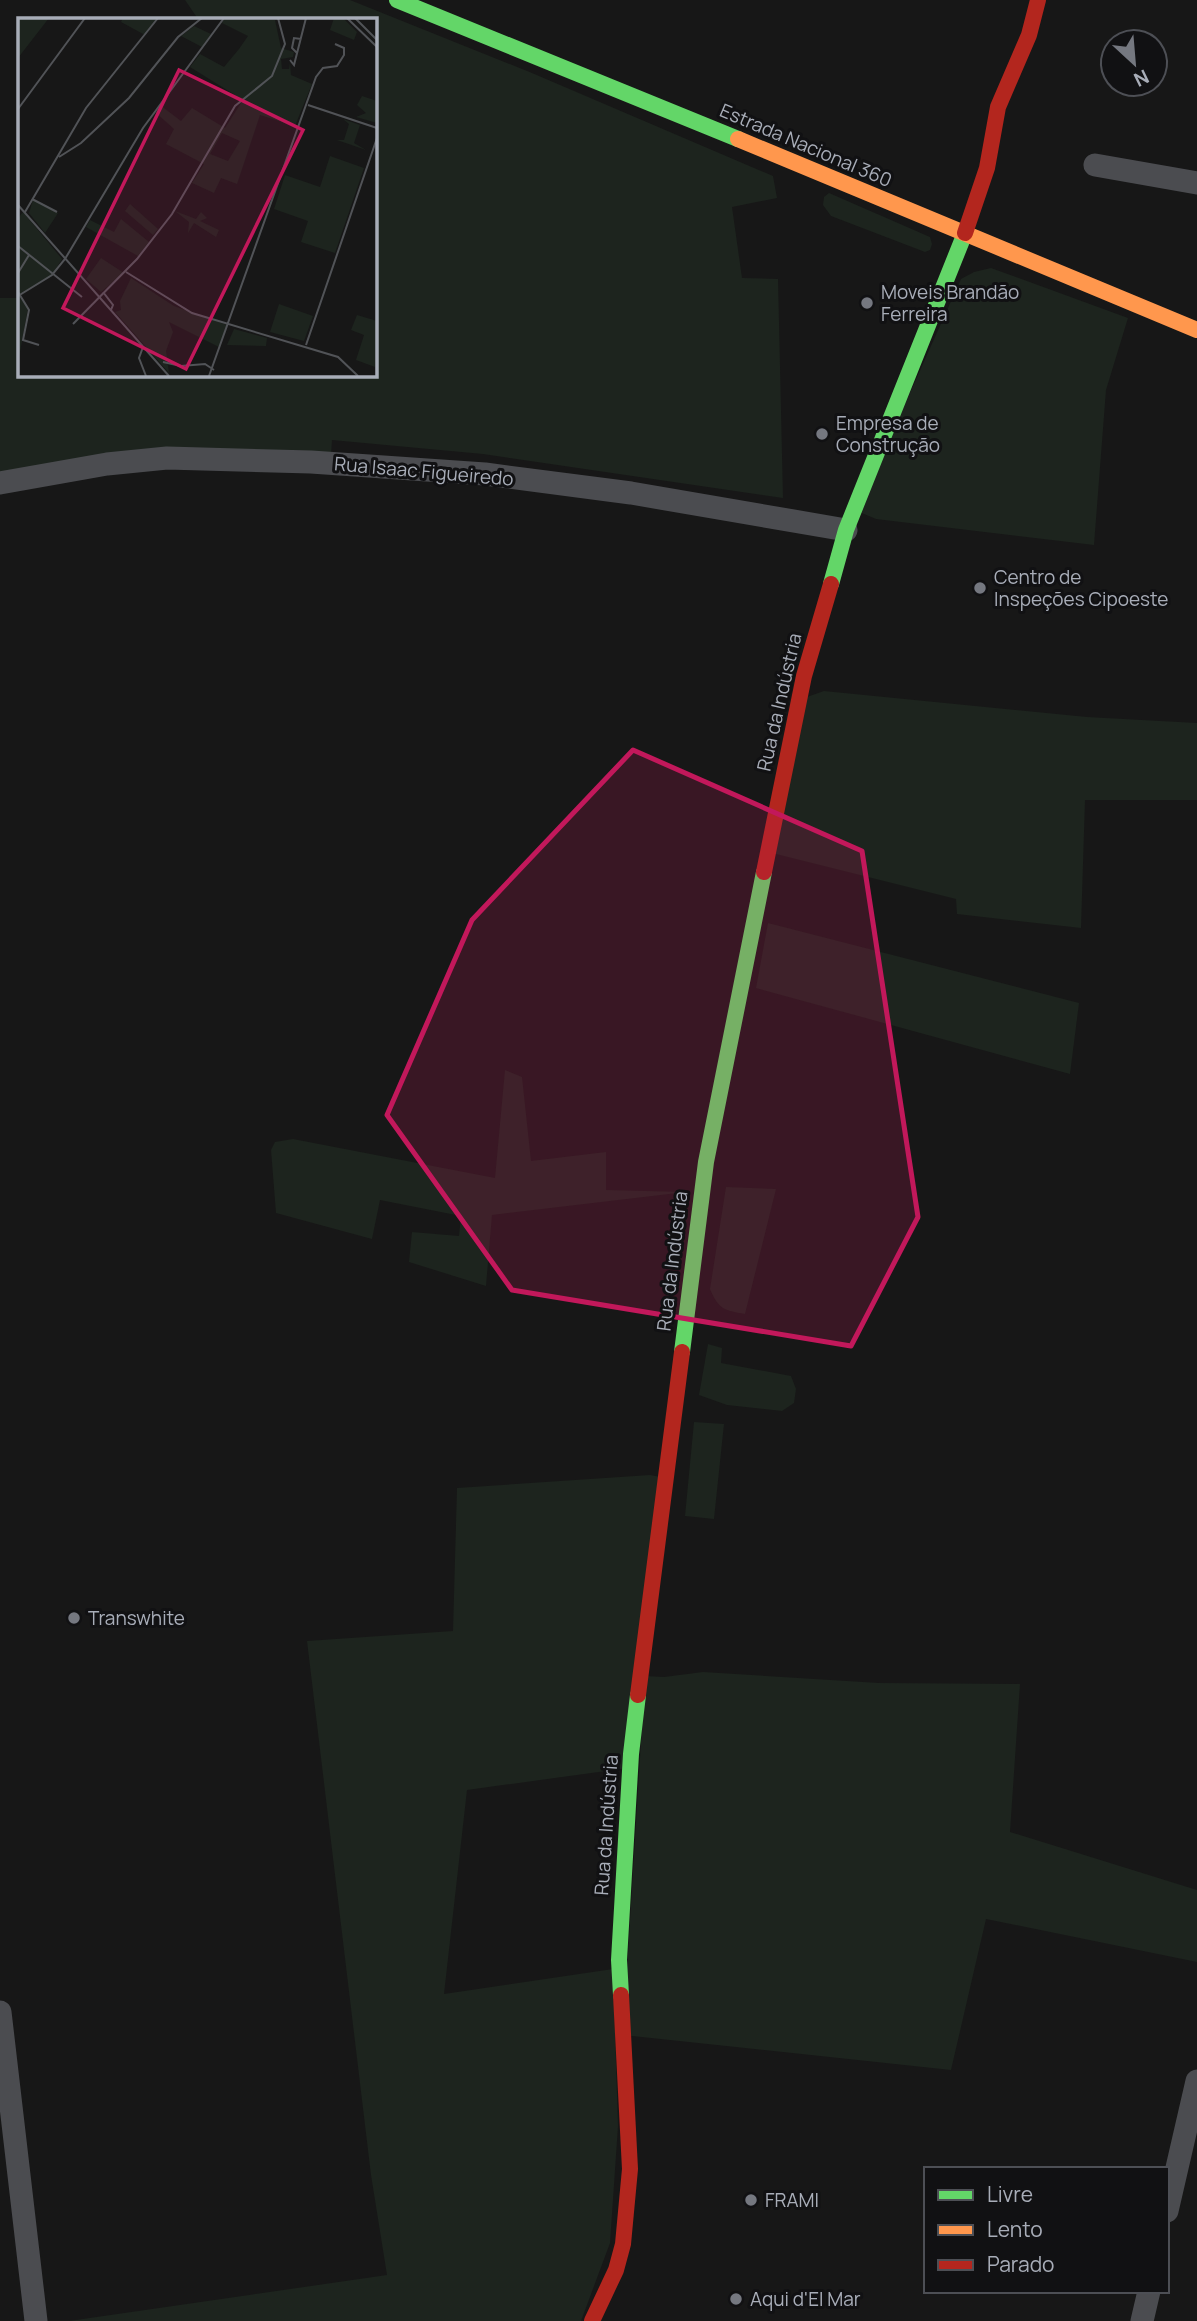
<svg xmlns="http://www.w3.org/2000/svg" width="1197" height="2321" viewBox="0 0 1197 2321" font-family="Manrope,sans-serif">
<rect width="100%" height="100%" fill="#171717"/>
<!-- green -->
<path fill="#1d241e" d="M185,0H350L532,73L773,176L777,198L732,207L742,278L778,279L783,498L483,454L332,440L331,455L0,472V298H19V374H374V19H198Z
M829,193L930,237L932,244L930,250L925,252L831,216L823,205L824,197Z
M991,268L1128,318L1106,390L1094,545L876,519L857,511L961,279L974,272Z
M824,691L1087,717L1197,723V800H1085L1081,928L957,914L956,899L772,853L804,698Z
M768,923L1079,1003L1070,1074L756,988Z
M505,1070L522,1077L531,1161L606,1152V1190L686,1192L492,1215L486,1286L409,1262L412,1232L459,1236L461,1216L380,1200L372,1239L276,1213L271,1150L275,1142L293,1139L495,1178Z
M726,1187L776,1189L745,1314C724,1310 719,1310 710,1289Z
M708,1344L722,1348L721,1363L791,1376L796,1389L794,1403L782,1411L727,1405L699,1395Z
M694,1422L724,1424L714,1519L685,1516Z
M650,1475L661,1477L628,1768L467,1790L444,1994L613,1969L618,2126L610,2243L581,2321H69L387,2275L371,2175L307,1641L453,1631L457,1488Z
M703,1672L879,1683L1020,1684L1010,1832L1197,1890V1962L986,1919L951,2070L623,2035L645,1676L664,1677Z"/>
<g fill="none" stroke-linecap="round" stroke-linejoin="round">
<!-- street -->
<path stroke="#4b4c50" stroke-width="23" d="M1095,165L1197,183
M0,483L107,464L167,458L311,462L485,474L631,493L846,530
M0,2012L36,2321
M1167,2211L1197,2081
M1142,2321L1149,2291"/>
<!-- fast -->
<path stroke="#63d668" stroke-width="16" d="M397,0L738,139
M831,584L846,530L965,233
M682,1352L706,1162L764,872
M621,1995L619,1960L631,1754L638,1695"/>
<!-- slow -->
<path stroke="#ff974d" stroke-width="16" d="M738,139L1197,330"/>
<!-- jam -->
<path stroke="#b3261e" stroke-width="16" d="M965,233L987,168L998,107L1029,35L1038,0
M764,872L804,676L831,584
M638,1695L682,1352
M592,2321L616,2270L623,2244L630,2169L621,1995"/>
</g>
<!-- marked area -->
<path fill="#c2185b" fill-opacity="0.2" stroke="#c2185b" stroke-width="5" stroke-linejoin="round" d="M633,750L862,851L918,1217L851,1346L512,1290L387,1115L472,920Z"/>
<!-- markers -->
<g fill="#757880" stroke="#111113" stroke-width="2.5">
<circle cx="867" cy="303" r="7"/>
<circle cx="822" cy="434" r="7"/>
<circle cx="980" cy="588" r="7"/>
<circle cx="74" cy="1618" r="7"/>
<circle cx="751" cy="2200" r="7"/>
<circle cx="736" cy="2299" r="7"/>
</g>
<g text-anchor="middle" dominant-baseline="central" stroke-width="6" stroke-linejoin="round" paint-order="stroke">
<!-- street labels -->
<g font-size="19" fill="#a8adb8" stroke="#111113">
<text transform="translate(806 145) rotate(23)">Estrada Nacional 360</text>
<text transform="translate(424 471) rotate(5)">Rua Isaac Figueiredo</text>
<text transform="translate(779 702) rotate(-77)">Rua da Indústria</text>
<text transform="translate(672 1261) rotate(-83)">Rua da Indústria</text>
<text transform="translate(606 1825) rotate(-86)">Rua da Indústria</text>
</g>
<!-- poi labels -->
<g font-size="19" fill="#a8adb8" stroke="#111113" text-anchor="start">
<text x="881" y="292">Moveis Brandão<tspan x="881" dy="22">Ferreira</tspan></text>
<text x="836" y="423">Empresa de<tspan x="836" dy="22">Construção</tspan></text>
<text x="994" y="577">Centro de<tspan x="994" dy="22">Inspeções Cipoeste</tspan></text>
<text x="88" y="1618">Transwhite</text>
<text x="765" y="2200">FRAMI</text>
<text x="750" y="2299">Aqui d'El Mar</text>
</g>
</g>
<!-- overview -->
<g transform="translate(18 18)">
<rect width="359" height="359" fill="#171717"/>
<path d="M0,0H31L0,40ZM105,0H139L127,17L103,4ZM206,0L257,2L263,30L276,34L275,39L263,41L264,51H271L272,45L273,57L294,66L277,108L242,97L219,166L203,160L196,175L174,165L186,146L148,126L156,111L137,94L142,87L163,103L174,90L207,110L225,82L172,49L182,36L206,49L221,31L230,18L204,5ZM204,115L222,123L210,143L192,136ZM316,0H325L339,14L336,22L312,12ZM176,8L193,16L184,29L163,18ZM344,78L359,83V105L338,99L348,95L339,87ZM325,101L342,107L336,125L348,132L319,122H326L331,106ZM312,138L346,150L317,235L283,224L290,203L256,191L267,157L302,169ZM15,182L40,195L27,215L11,195ZM112,186L140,211L135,217L107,193ZM157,193L178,201L183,194L189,200L182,203L201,212L198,219L176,205L170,215L171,204ZM5,194L44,241L34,257L2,277L10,290L0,345V200ZM103,201L131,224L120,238L68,209L72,202L96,214ZM83,240L106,255L83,274L68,261ZM113,260L156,288L209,307L201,329L151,304L155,314L148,333L151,355L97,294L103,292L102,283ZM261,286L295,298L286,323L252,314ZM339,297L359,303L357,349L338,342L346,317L333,312ZM216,311L249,320L248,328L209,327Z" fill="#1d241e" fill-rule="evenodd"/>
<path fill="none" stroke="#515357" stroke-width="2" d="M329,0L359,29M337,0L359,22M279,35L274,30L276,20L283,21M272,42L276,47L288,0M290,87L359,110M0,91L67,0M41,139L63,125L111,80L160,19L184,0M14,181L39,194M0,187L151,358M7,194L68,90L140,0M0,228L64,279M108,254L174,295L320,339L340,358M0,255L11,237M0,274L11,292L5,322L21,327M85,274L95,287L93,292M0,278L34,257L47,241L125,110L206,0M55,306L119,241L154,196L217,88L254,58L267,26L260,0M288,327L359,120M125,329L121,340L128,358M145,344L163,348L187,346L196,352M191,358L298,59L305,50L319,48L326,37V30L317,26"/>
<path fill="#c2185b" fill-opacity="0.15" stroke="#c2185b" stroke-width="3.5" d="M161,52L285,112L168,351L45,290Z"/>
<rect width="359" height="359" fill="none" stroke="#a8adb8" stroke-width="3.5"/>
</g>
<!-- legend -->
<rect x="924" y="2167" width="245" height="126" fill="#111113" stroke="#4d4f55" stroke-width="2"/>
<rect x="938" y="2190" width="35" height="10" fill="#63d668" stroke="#4d4f55" stroke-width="2"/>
<text x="987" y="2202" font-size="21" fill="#a8adb8">Livre</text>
<rect x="938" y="2225" width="35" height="10" fill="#ff974d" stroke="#4d4f55" stroke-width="2"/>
<text x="987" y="2237" font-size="21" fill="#a8adb8">Lento</text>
<rect x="938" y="2260" width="35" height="10" fill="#b3261e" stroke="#4d4f55" stroke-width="2"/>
<text x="987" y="2272" font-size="21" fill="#a8adb8">Parado</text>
<!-- north arrow -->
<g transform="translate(1134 63) rotate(154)"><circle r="33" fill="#111113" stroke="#4d4f55" stroke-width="2"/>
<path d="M0-5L12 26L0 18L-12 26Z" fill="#757880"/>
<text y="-10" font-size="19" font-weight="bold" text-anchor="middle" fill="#a8adb8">N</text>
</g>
</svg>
